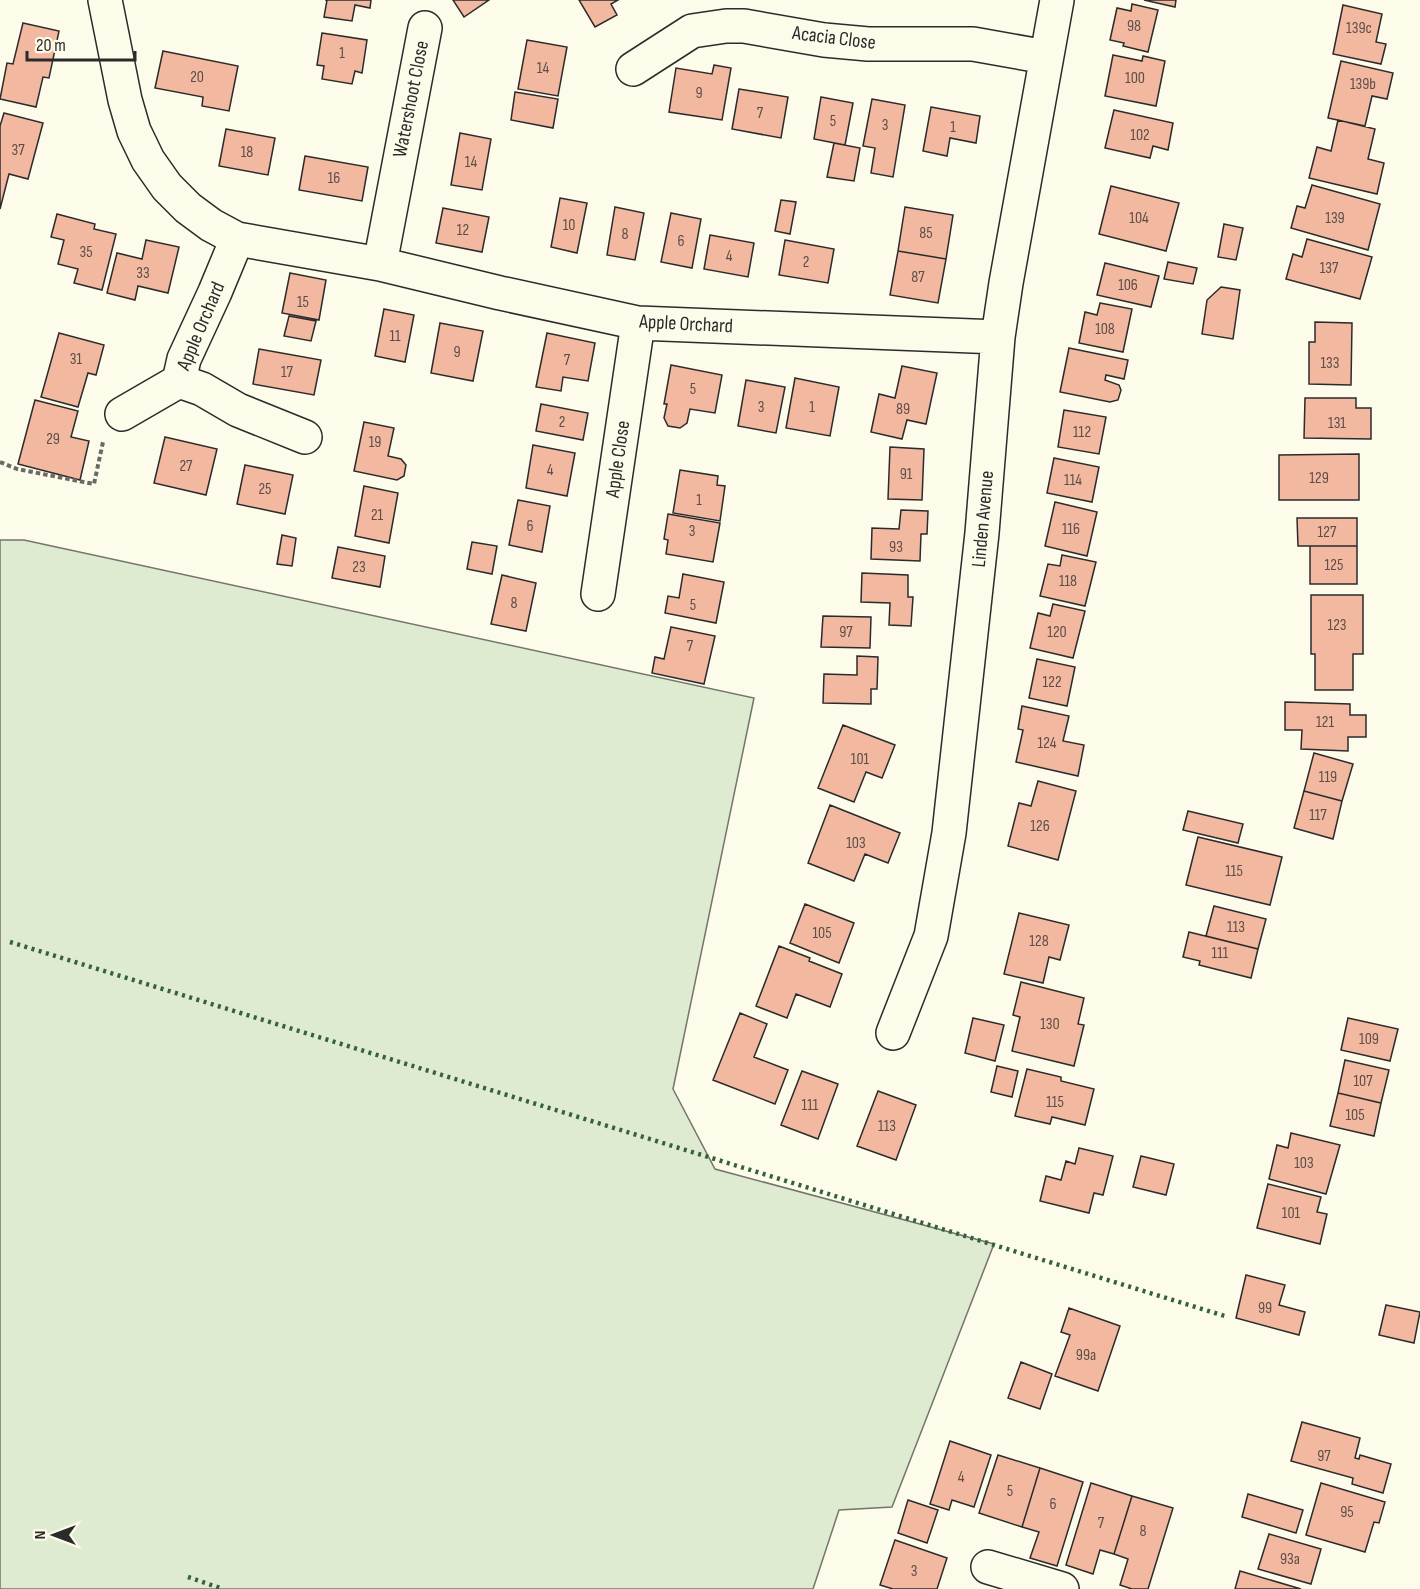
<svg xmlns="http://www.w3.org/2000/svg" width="1420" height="1589" viewBox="0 0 1420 1589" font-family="'Sofia Sans Condensed',sans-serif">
<rect width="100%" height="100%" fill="#fdfbea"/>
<!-- green -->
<path fill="#deebd1" stroke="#74746e" stroke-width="1.5" d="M0,540H24L754,698L673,1089L715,1169L994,1244L892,1507L839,1510L813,1589H0Z"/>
<!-- building -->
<path fill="#f2b8a0" stroke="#2b2b2b" stroke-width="1.5" d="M325,0H371L370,8L355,5L352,21L324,17L327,0Z
M453,0H489L464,17Z
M579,0H618L611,4L617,15L595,27Z
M1144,0H1176L1175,7Z
M1132,4L1158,10L1148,52L1123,46L1124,43L1110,40L1117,8L1131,11Z
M1343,5L1382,14L1376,42L1386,44L1381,64L1333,54Z
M23,23L59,31L49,78L43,77L36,107L0,99L7,63L13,64Z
M322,33L367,40L362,73L355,71L352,84L322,79L324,66L317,65Z
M527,40L567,47L558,96L518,89Z
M163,51L238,66L229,111L202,106L203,97L155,88Z
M1113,55L1142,61L1143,56L1165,61L1156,106L1105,96Z
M1341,61L1393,73L1387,99L1372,96L1365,126L1328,118Z
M714,65L731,68L722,120L669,112L676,68L712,74Z
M739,89L788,97L781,138L732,129Z
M515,92L558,99L553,128L511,120Z
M821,97L853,103L845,145L814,139Z
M872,99L905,105L893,177L871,173L875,148L863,146Z
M931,107L980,116L976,143L950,138L947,156L923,151Z
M1114,110L1173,123L1168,150L1153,146L1150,158L1105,148Z
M4,113L43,123L28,179L9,174L0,209V126Z
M1338,120L1375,129L1368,159L1384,163L1377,194L1309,178L1317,147L1331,151Z
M226,129L275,138L268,175L219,166Z
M460,133L491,139L482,190L451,185Z
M834,143L860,148L854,181L827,177Z
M305,156L368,167L362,201L299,190Z
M1312,185L1380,204L1368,250L1291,228L1297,206L1305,208Z
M1111,186L1179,203L1166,251L1099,234Z
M560,198L587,203L577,253L551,247Z
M781,200L796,202L790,234L775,231Z
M615,207L644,213L635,260L607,255Z
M905,207L953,215L946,259L898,251Z
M443,208L489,217L482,252L436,243Z
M671,213L701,219L692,268L661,262Z
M57,214L95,224L94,229L116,234L102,290L74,283L78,269L58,264L64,240L51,237Z
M1224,224L1243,228L1236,260L1218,257Z
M710,235L754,243L748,277L704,269Z
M1307,239L1372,257L1360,299L1286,279L1293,254L1302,257Z
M146,240L179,247L168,293L138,286L135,300L107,293L117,253L142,259Z
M785,240L834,249L828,283L779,275Z
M898,251L946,259L938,303L890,295Z
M1168,262L1197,268L1193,284L1164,279Z
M1105,263L1159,276L1151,307L1097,295Z
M290,273L326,280L319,320L282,313Z
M1221,287L1240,290L1233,339L1202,334L1207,300Z
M1100,303L1132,309L1123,352L1079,343L1085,312L1097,315Z
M384,309L414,315L405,362L375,356Z
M289,316L316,321L311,341L284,336Z
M1315,322L1352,323L1351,385L1309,384V342H1315Z
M440,323L483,331L473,381L431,373Z
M59,333L104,345L96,375L88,373L78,407L41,397Z
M547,333L595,343L588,381L563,377L561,391L536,387Z
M1069,348L1128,360L1124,379L1106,375L1105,380L1119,385L1121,390L1118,400L1110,402L1060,392Z
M259,349L321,360L314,395L253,384Z
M671,365L722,375L715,413L690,409L687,423L680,428L668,426L664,418L667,404H664Z
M902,366L937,373L926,424L907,420L902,439L871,432L879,394L895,398Z
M795,378L839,387L830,436L786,428Z
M746,380L785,387L776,433L738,426Z
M1305,398H1356V408H1371V439L1304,438Z
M35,400L78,411L71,437L89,441L80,480L18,464Z
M541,404L588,413L583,440L536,431Z
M1064,410L1106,417L1099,454L1058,447Z
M364,422L394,428L388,456L401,459L406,465L404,476L397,480L354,471Z
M165,437L217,449L206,495L154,483Z
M533,445L575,453L567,496L526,488Z
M890,447L924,449L922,500L888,499Z
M1359,454V500H1279V455Z
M1054,458L1099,467L1092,502L1047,493Z
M245,465L293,475L285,514L237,504Z
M680,470L718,476L717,485L725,486L720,521L673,513Z
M364,486L398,493L389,543L355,536Z
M518,500L550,506L542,552L509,545Z
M1055,502L1097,512L1087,556L1045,546Z
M901,510L928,511L927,534H921L920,561L871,559L872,528L899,529Z
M668,514L720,523L713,562L666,554L668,540L664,539Z
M1297,518H1357V546H1298Z
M282,535L296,538L292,566L277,564Z
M472,542L497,546L492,574L467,569Z
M1310,546H1357V584H1310Z
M338,547L385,556L380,587L332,578Z
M1062,555L1096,562L1085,606L1040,596L1048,564L1060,566Z
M862,573L908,575V597H913L911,626L889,625L890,603L861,602Z
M683,574L724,582L716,623L665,613L668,596L679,598Z
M502,575L536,583L526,631L491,624Z
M1311,595H1363V654H1353V690H1315V654H1311Z
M1053,604L1085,611L1073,658L1030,648L1038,613L1050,616Z
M823,616L871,617L870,648L821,647Z
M671,627L715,636L704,684L652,673L655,657L664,659Z
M857,656L878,657L877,689H871V704L823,703L824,674L857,675Z
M1037,659L1075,667L1067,706L1029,698Z
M1285,702L1350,704V715H1366V737H1348V751L1301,749L1302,730H1285Z
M1022,706L1069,716L1063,741L1084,745L1078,776L1016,762L1023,730L1018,729Z
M843,725L895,745L882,778L866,772L854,802L818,788Z
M1314,753L1353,764L1342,801L1304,791Z
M1038,781L1076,791L1058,860L1008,846L1019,803L1031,806Z
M1304,791L1342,801L1333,839L1294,828Z
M830,805L900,833L888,863L865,854L854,881L808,863Z
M1188,811L1243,824L1238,843L1183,830Z
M1198,837L1282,857L1270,905L1186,885Z
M805,904L854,923L839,963L790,943Z
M1214,906L1266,919L1258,949L1206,936Z
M1019,913L1069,925L1060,960L1049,957L1043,983L1004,974Z
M1189,932L1258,949L1251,978L1199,965L1200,961L1183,957Z
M779,946L810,958L809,961L842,974L830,1007L796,994L787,1018L756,1006Z
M1021,982L1084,998L1078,1024L1084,1025L1074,1066L1012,1051L1020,1017L1013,1015Z
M740,1013L767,1024L754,1057L788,1070L775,1104L713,1080Z
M973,1018L1004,1025L995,1061L965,1053Z
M1348,1018L1398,1029L1390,1061L1341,1050Z
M1345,1060L1389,1070L1381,1103L1338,1093Z
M997,1066L1018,1071L1012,1097L991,1092Z
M1027,1069L1061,1077V1081L1094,1089L1085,1125L1052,1117L1050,1124L1015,1116Z
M802,1071L838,1084L818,1139L781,1125Z
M878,1091L916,1105L896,1160L857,1146Z
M1338,1093L1381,1103L1374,1136L1330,1126Z
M1291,1133L1340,1145L1326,1194L1269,1179L1277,1145L1288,1148Z
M1079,1148L1113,1156L1103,1195L1094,1193L1089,1213L1040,1201L1046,1176L1061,1180L1066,1161L1075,1164Z
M1141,1156L1174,1164L1166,1195L1133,1187Z
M1268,1184L1321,1197L1317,1212L1327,1214L1320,1244L1257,1228Z
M1246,1275L1285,1285L1279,1305L1305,1312L1299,1335L1236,1318Z
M1386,1305L1420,1312L1414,1343L1379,1335Z
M1069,1308L1120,1326L1098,1391L1055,1376L1070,1335L1061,1332Z
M1021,1362L1052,1374L1040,1409L1008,1398Z
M1302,1422L1360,1438L1355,1458L1359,1459L1360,1455L1391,1464L1383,1493L1352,1484L1353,1478L1291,1461Z
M950,1441L991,1455L974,1507L952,1500L949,1510L930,1504Z
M998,1455L1040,1468L1022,1527L979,1513Z
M1040,1468L1083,1482L1057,1566L1030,1558L1039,1532L1022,1527Z
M1091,1483L1132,1496L1114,1554L1100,1550L1093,1574L1066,1565Z
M1321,1483L1385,1502L1379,1523L1374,1522L1365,1552L1306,1535Z
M1248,1494L1303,1510L1296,1533L1242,1517Z
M1132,1496L1173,1508L1148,1589H1132L1120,1585L1128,1559L1114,1554Z
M908,1500L938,1510L927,1543L898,1533Z
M1269,1534L1321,1549L1311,1584L1258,1569Z
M895,1540L947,1558L937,1589H893L880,1585Z
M1240,1571L1301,1589H1235Z"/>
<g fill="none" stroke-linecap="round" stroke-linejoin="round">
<!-- minor casing -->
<g stroke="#2b2b2b" stroke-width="36">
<path id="minor" d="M105,0L125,100L134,131L148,160L167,187L188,208L211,225L237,239L380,264L500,293L638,323L998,337
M633,69L692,31L726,26H744L824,40L868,44H973L1046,57
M237,239L215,292L184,359L179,381L202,389L238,410L305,437
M380,264L425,28
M122,414L179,381
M598,594L638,323
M893,1033L931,936L949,833L982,533L998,337L1006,283L1057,0
M988,1567L1062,1589"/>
</g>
<!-- path -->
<path stroke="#6a6964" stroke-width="4" stroke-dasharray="4.5 3" stroke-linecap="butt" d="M0,462L17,469L94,484L103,442"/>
<!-- minor -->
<use href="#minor" stroke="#fdfbea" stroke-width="33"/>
<!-- hedge -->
<path stroke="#34623c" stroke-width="4.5" stroke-dasharray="3 4.5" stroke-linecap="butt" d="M10,942L1228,1317
M188,1577L223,1589"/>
</g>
<g text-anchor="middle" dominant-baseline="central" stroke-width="4.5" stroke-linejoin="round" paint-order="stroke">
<!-- number labels -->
<g font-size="16" fill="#5d4e48">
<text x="1134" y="26">98</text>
<text x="1359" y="28">139c</text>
<text x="342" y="53">1</text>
<text x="543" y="68">14</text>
<text x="197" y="77">20</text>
<text x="1135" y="78">100</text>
<text x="1363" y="84">139b</text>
<text x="699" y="93">9</text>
<text x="760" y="113">7</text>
<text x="833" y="121">5</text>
<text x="885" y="125">3</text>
<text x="953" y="127">1</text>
<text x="1140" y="135">102</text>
<text x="18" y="150">37</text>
<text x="247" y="152">18</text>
<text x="471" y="162">14</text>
<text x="334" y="178">16</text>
<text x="1139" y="218">104</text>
<text x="1335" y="218">139</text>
<text x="569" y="225">10</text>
<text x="463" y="230">12</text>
<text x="926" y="233">85</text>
<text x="625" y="234">8</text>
<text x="681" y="241">6</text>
<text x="86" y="252">35</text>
<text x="729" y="256">4</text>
<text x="806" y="262">2</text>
<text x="1329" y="268">137</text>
<text x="143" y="273">33</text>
<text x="918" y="277">87</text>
<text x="1128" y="285">106</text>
<text x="303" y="302">15</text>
<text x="1105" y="329">108</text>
<text x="395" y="336">11</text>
<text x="457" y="352">9</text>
<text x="76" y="359">31</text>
<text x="567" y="360">7</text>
<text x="1330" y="363">133</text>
<text x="287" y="372">17</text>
<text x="693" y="389">5</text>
<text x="761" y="407">3</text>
<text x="812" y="407">1</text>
<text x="903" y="409">89</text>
<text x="562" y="422">2</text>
<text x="1337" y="423">131</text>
<text x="1082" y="432">112</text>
<text x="53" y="439">29</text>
<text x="375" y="442">19</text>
<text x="186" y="466">27</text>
<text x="550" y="470">4</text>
<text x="906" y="474">91</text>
<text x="1319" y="478">129</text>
<text x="1073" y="480">114</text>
<text x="265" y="489">25</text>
<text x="699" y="500">1</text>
<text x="377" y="515">21</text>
<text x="530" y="526">6</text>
<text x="1071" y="529">116</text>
<text x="692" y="531">3</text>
<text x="1327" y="532">127</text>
<text x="896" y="547">93</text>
<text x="1334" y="565">125</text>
<text x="359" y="567">23</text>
<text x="1068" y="581">118</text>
<text x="514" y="603">8</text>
<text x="693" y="605">5</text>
<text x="1337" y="625">123</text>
<text x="846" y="632">97</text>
<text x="1057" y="632">120</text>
<text x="690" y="646">7</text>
<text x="1052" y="682">122</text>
<text x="1325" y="722">121</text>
<text x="1047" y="743">124</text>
<text x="860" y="759">101</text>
<text x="1328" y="777">119</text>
<text x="1318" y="815">117</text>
<text x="1040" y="826">126</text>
<text x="856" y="843">103</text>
<text x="1234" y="871">115</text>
<text x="1236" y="927">113</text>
<text x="822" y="933">105</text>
<text x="1039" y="941">128</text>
<text x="1220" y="953">111</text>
<text x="1050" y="1024">130</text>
<text x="1369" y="1039">109</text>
<text x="1363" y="1081">107</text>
<text x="1055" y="1102">115</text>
<text x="810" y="1105">111</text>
<text x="1355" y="1115">105</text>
<text x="887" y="1126">113</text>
<text x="1304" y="1163">103</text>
<text x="1291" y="1213">101</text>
<text x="1265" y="1308">99</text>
<text x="1086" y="1355">99a</text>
<text x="1324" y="1456">97</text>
<text x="961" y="1477">4</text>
<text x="1010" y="1491">5</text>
<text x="1053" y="1504">6</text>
<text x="1347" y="1512">95</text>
<text x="1101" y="1523">7</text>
<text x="1143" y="1531">8</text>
<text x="1290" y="1559">93a</text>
<text x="914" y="1571">3</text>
</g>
<!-- street labels -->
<g font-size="20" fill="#2b2b2b" stroke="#fdfbea">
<text transform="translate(834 38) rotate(7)">Acacia Close</text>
<text transform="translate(411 99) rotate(-79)">Watershoot Close</text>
<text transform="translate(686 324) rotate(3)">Apple Orchard</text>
<text transform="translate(201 326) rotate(-67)">Apple Orchard</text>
<text transform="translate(618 459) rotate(-82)">Apple Close</text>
<text transform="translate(983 519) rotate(-85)">Linden Avenue</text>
</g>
</g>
<!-- north arrow -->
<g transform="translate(54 1535) rotate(270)" stroke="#fdfbea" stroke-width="4.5" paint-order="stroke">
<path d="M0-4.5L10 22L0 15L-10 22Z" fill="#2b2b2b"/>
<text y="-9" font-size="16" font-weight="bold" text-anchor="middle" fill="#2b2b2b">N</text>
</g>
<!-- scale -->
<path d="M27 51v9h108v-9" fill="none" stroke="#2b2b2b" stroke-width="3"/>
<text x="36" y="51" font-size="18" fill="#2b2b2b" stroke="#fdfbea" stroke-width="4.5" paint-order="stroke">20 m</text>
</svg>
